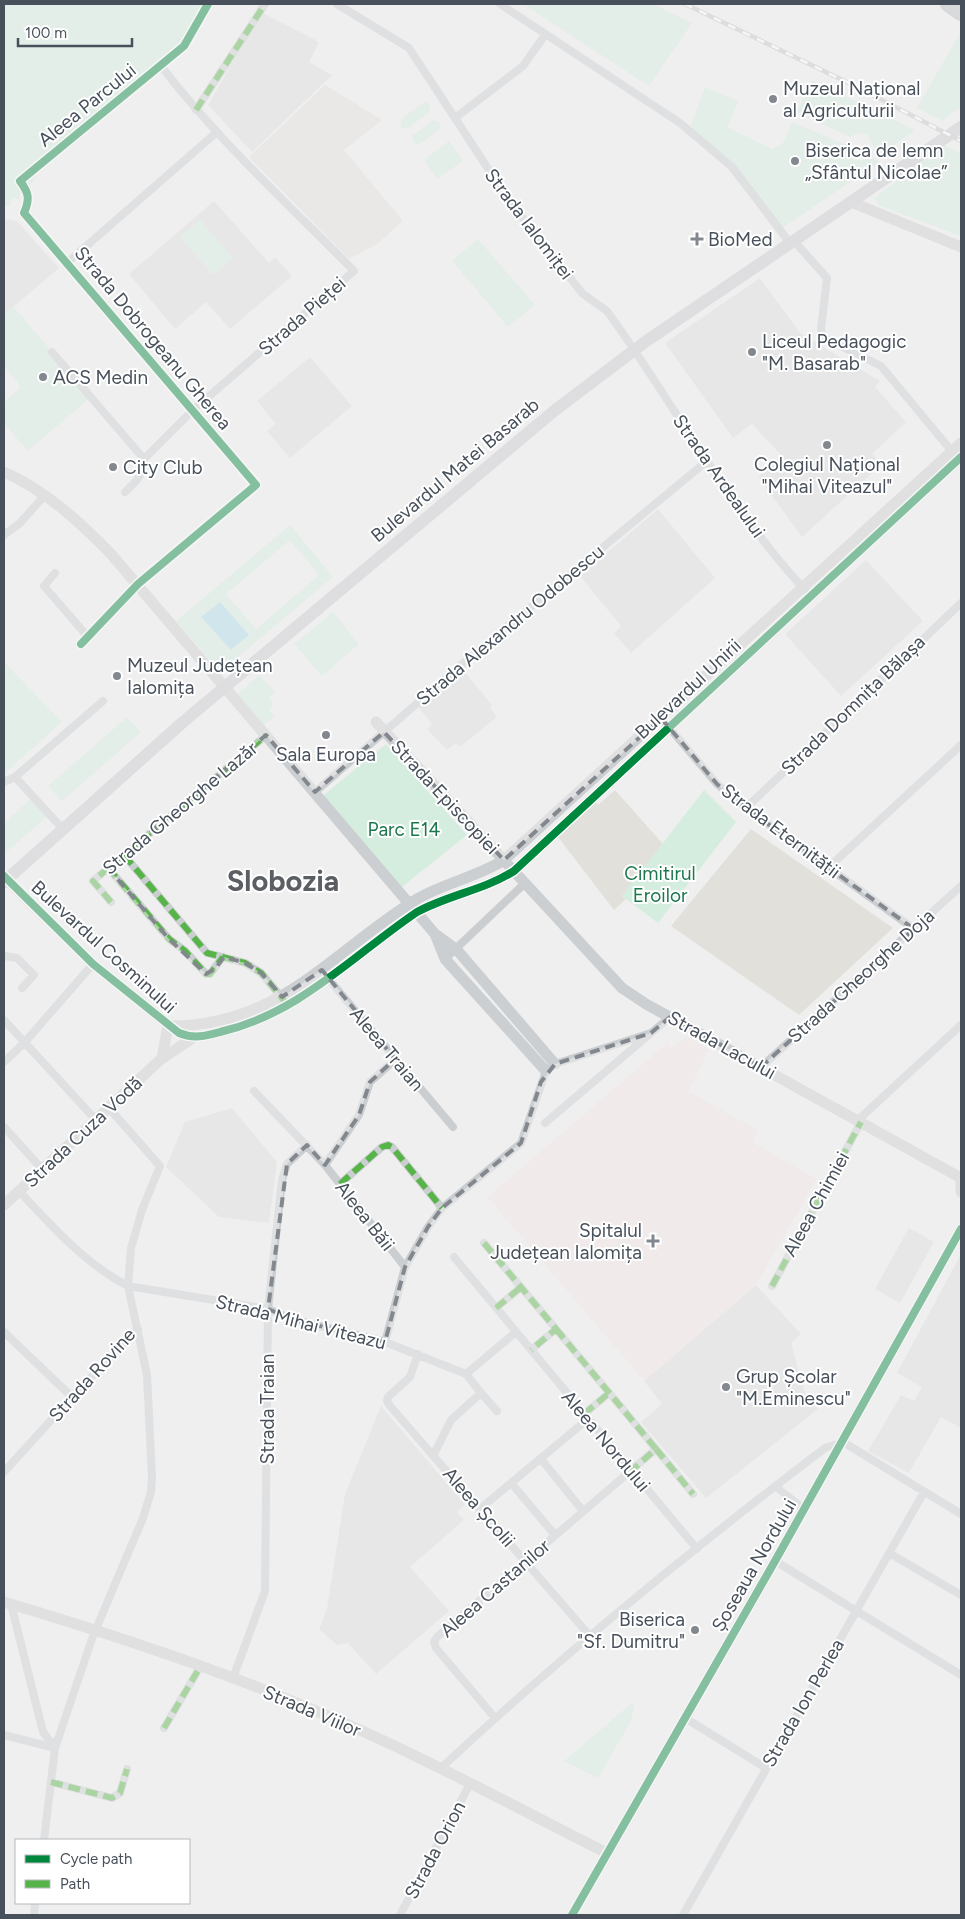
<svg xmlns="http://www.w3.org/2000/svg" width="965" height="1919" viewBox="0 0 965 1919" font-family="Figtree,sans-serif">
<rect width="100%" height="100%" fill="#f0efef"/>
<!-- commercial -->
<path fill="#e1e0db" d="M325,85L382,120L344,150L403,221L377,244L349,259L249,157Z
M615,790L663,844L622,896L626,899L614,910L558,837L595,801L598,805Z
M751,829L893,928L799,1015L671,926Z"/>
<!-- education -->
<path fill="#dededf" d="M261,12L319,42L309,62L332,75L252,152L208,105Z
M214,201L269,263L275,257L292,276L230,329L206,302L175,329L129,274Z
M4,219L17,221L59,268L4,315Z
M760,278L800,333L880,381L875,387L906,422L872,454L882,464L802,537L758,477L782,456L752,424L733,438L665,343Z
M310,357L352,406L290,458L267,431L276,424L257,401Z
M658,509L715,578L631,653L614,633L621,626L580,576Z
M866,560L923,621L841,696L785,634Z
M462,669L492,705L490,708L497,717L460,747L456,743L447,750L427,729L432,724L418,707Z
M232,1108L277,1162L269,1223L219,1217L166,1167L185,1122Z
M909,1228L934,1242L900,1303L875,1289Z
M961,1254V1428L941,1417L909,1473L868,1451L901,1395L914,1401L922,1387L897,1373Z
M756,1285L801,1334L791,1343L805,1393L818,1409L706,1498L641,1422L662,1404L644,1381Z
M381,1406L465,1505L457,1512L464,1520L410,1567L449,1611L376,1674L348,1643L337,1645L319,1629L327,1609L345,1494Z"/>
<!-- medical -->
<path fill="#f2e5e4" d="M686,1036L709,1049L689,1092L758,1130L754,1143L817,1179L756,1285L644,1381L487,1197L667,1043L672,1048Z"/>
<!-- green -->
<path fill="#d5eddf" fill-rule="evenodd" d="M4,4H204L180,45L37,170L33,182L21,192L18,200L15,197L9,202L12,205L4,207Z
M523,4H653L692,23L649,86Z
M961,31V107L942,121L917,108Z
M812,80L915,130L885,152L874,147L867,135L858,133L850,137L797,112Z
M705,87L739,101L727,127L772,149L783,143L792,122L846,145C846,159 859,165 869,157L880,162L781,229L749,186L689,130Z
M424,102L429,104L430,112L408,128L402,129L400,120Z
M433,120L440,123V129L419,145L413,142L412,136Z
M449,141L463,161L437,179L424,160Z
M942,144L961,153V236L878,205L875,198Z
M200,220L233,258L213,275L180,237Z
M478,239L535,305L508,327L452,261Z
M13,306L91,397L28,451L4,424V402L21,387L4,366V315Z
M290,525L333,577L220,672L176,621L289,526V530ZM290,540L319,575L256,629L226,594ZM220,602L249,635L232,650L201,617Z
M333,612L359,644L322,676L294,644Z
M4,662L62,722L4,774Z
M259,675L275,692L269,698L274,704L269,710L275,716L260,728L234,697Z
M127,717L141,732L62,801L48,786Z
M386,744L467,835L398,890L320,798Z
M704,790L736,822L658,923L622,896Z
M33,797L49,815L4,854V823Z
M632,1703L634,1705L631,1721L598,1778L564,1761Z"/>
<!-- water -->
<path fill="#acdae9" d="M220,602L249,635L231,650L201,617Z"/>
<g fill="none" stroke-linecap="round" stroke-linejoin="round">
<!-- highway casing -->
<g stroke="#b5b9be" stroke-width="16">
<path id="highway" d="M948,4L961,13"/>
</g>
<!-- street -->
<path stroke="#cbced0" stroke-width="8" d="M337,4L409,48L510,202L583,294L607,311C674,403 727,506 805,590
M500,4L680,123L732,167L790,243
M196,110L265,4
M455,118L523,66L545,35
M794,241L827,278L821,329L823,337L881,366L955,455
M68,262L217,132
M52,352L144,459C143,475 137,481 125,492
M144,459L193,410L354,271C288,204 218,140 161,66
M4,535L20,523L45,495
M55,573L44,586L88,637
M81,644L138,584L256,485L24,213C30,199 29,193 20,181L184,46L208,4
M661,718L717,784L746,808L914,929
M4,782L15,777
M315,792L468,659L707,461
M746,808L961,603
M62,828L15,777L103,701
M124,855L207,953L245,963L261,973L283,999
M829,867L961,745
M108,868L169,939L185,951L206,974H210L223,957
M111,902L93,881L266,735
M4,956L17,958L34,975L22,988
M445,959L525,883
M326,976L453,1127
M4,1020L95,1119
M4,1062L25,1042L93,964
M761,1067L961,886
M254,1091L325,1165L405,1267
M858,1120L961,1025
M545,1123L670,1017
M4,1127L42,1169
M325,1165L359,1115L370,1082L396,1059
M340,1184L382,1147L388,1145L392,1147L442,1208
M19,1191C52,1226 85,1264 128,1286L268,1309L291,1319L385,1342L466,1374L481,1393L451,1420L434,1454
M484,1243L556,1329L531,1350
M454,1257L697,1549
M772,1286L861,1122
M496,1308L520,1288
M4,1332L72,1397
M385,1342L405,1267L428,1227L442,1208L521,1143L546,1071L555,1064L651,1033
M418,1354L410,1377L388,1397L387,1401L390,1406L590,1636
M466,1374L516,1332
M481,1393L497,1411
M584,1414L609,1393
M656,1449L693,1494
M541,1459L583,1511
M4,1472L72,1397L138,1329
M512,1484L555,1535
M775,1486L805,1510
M481,1508L588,1419
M889,1553L961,1595
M775,1561L961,1675
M11,1604L43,1732L55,1748
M233,1678L265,1591L268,1309L282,1180L287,1164L307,1145
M495,1718L436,1648L434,1642L437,1637L656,1449L556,1329
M685,1718L766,1768
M164,1728L200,1667
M4,1735L55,1748
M440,1769C562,1655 692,1549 825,1448L843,1442L961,1514
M51,1782L112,1798L120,1793L127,1769
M44,1840L55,1748L93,1636L143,1518L151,1492L152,1477L147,1375L128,1286L131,1248L142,1210L160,1166L108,1107
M34,1915L35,1903
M400,1915L470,1784
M683,1915L924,1492"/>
<!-- secondary -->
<path stroke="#cccfd1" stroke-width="11" d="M851,202L961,247
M4,472C45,490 80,522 111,554L435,934L457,950L555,1064
M376,722L622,988L646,1004L961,1178V1192
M6,879L93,964L179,1033C193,1039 206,1036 220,1032C299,1014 352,956 417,912C448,895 484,890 514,871L961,457
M435,934L445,959L546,1071
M168,1026C280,1027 331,952 417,899C444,883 477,877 504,860L961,443
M162,1058L168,1026
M4,1205L160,1060L194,1037
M4,1602C105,1632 206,1665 304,1706C408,1748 507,1803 607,1853
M572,1915L775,1561L961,1229"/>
<!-- primary -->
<path stroke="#c7cace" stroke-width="12" d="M4,882L183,722L554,411L645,342L961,127"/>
<!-- highway -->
<use href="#highway" stroke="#bcc0c5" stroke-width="14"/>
<!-- rail casing -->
<g stroke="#c6c7c9" stroke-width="4.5">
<path id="rail" d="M685,4L857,87L961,141"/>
</g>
<!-- rail -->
<use href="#rail" stroke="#fff" stroke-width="2.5" stroke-dasharray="8" stroke-linecap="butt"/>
<!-- quiet -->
<path stroke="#57b448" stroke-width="6" stroke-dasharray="12 6" stroke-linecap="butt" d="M196,110L265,4
M124,855L207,953L245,963L261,973L289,1007
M108,868L169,939L185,951L206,974H210L223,957
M111,902L93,881L266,735
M340,1184L382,1147L388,1145L392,1147L442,1208
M484,1243L556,1329L531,1350
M772,1286L861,1122
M496,1308L520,1288
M556,1329L656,1449L631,1471
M584,1414L609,1393
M656,1449L693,1494
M164,1728L200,1667
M51,1782L112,1798L120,1793L127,1769"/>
<!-- cycleway casing -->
<g stroke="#fff" stroke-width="11">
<path id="cycleway" d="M81,644L138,584L256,485L24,213C30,199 29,193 20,181L184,46L208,4
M4,876L93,964L179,1033C193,1039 206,1036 220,1032C299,1014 352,956 417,912C448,895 484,890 514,871L961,457
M572,1915L775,1561L961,1229"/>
</g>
<!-- cycleway -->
<use href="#cycleway" stroke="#00873e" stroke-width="8"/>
</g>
<!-- marked area -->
<path d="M0 0H965V1919H0ZM661,718L717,784L746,808L914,929L761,1067L670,1017L651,1033L555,1064L541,1082L521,1143L442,1208L428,1227L405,1267L385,1342L291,1319L268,1309L287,1164L307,1145L325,1165L359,1115L370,1082L395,1059L322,970L282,997L261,973L245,963L224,957L215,969L206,974L169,939L108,868L266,735L315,792L384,732L504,860Z" fill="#f0efef" fill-opacity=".55" fill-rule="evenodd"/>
<path fill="none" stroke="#83888f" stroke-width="4" stroke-dasharray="10 6" stroke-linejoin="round" d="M661,718L717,784L746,808L914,929L761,1067L670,1017L651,1033L555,1064L541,1082L521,1143L442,1208L428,1227L405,1267L385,1342L291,1319L268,1309L287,1164L307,1145L325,1165L359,1115L370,1082L395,1059L322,970L282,997L261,973L245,963L224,957L215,969L206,974L169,939L108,868L266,735L315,792L384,732L504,860Z"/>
<!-- markers -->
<g fill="#83888f" stroke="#fff" stroke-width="2">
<circle cx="773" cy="99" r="5"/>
<circle cx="795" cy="161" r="5"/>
<path d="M694.5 231.5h5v5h5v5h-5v5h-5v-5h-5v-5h5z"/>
<circle cx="752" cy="352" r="5"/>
<circle cx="43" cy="377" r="5"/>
<circle cx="827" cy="445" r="5"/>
<circle cx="113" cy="467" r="5"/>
<circle cx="117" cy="676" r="5"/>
<circle cx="326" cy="735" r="5"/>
<path d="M650.5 1233.5h5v5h5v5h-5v5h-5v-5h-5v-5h5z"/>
<circle cx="726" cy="1387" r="5"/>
<circle cx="695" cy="1630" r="5"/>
</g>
<g text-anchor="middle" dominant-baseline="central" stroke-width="4" stroke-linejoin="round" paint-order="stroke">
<!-- poi labels -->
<g font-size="19" fill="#48515b" stroke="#fff" text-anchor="start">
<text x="783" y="88">Muzeul Național<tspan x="783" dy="22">al Agriculturii</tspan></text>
<text x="805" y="150">Biserica de lemn<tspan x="805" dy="22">„Sfântul Nicolae”</tspan></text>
<text x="708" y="239">BioMed</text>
<text x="762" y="341">Liceul Pedagogic<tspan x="762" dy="22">"M. Basarab"</tspan></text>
<text x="53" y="377">ACS Medin</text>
<text x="827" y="464" text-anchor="middle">Colegiul Național<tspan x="827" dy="22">"Mihai Viteazul"</tspan></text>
<text x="123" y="467">City Club</text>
<text x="127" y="665">Muzeul Județean<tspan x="127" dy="22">Ialomița</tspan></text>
<text x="326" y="754" text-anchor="middle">Sala Europa</text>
<text x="642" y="1230" text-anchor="end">Spitalul<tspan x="642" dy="22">Județean Ialomița</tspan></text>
<text x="736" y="1376">Grup Școlar<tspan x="736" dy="22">"M.Eminescu"</tspan></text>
<text x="685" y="1619" text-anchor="end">Biserica<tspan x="685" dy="22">"Sf. Dumitru"</tspan></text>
</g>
<!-- street labels -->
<g font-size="19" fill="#48515b" stroke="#fff">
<text transform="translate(87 105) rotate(-39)">Aleea Parcului</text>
<text transform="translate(529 224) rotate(53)">Strada Ialomiței</text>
<text transform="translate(302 316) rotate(-41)">Strada Pieței</text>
<text transform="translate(153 338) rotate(50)">Strada Dobrogeanu Gherea</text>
<text transform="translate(455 470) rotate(-40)">Bulevardul Matei Basarab</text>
<text transform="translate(719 476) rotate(55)">Strada Ardealului</text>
<text transform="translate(510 625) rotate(-40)">Strada Alexandru Odobescu</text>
<text transform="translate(688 689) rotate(-43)">Bulevardul Unirii</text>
<text transform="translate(853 705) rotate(-44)">Strada Domnița Bălașa</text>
<text transform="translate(445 797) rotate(47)">Strada Episcopiei</text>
<text transform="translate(180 808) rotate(-40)">Strada Gheorghe Lazăr</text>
<text transform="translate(781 831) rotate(37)">Strada Eternității</text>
<text transform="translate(104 947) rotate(42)">Bulevardul Cosminului</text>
<text transform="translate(861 976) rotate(-42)">Strada Gheorghe Doja</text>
<text transform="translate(722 1045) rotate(29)">Strada Lacului</text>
<text transform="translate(387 1049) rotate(50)">Aleea Traian</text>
<text transform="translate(83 1132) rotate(-43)">Strada Cuza Vodă</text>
<text transform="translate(816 1204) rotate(-61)">Aleea Chimiei</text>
<text transform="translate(365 1216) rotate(52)">Aleea Băii</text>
<text transform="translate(301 1322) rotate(14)">Strada Mihai Viteazu</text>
<text transform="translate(92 1375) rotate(-48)">Strada Rovine</text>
<text transform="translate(267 1409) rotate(-90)">Strada Traian</text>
<text transform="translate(606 1441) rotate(50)">Aleea Nordului</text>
<text transform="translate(479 1507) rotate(49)">Aleea Școlii</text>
<text transform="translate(754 1565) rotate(-60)">Șoseaua Nordului</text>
<text transform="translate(495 1588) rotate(-41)">Aleea Castanilor</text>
<text transform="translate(803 1703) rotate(-60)">Strada Ion Perlea</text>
<text transform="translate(312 1711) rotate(23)">Strada Viilor</text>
<text transform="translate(435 1850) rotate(-62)">Strada Orion</text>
</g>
<!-- park labels -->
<g font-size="19" fill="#1d774d" stroke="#fff">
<text x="404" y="829">Parc E14</text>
<text x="660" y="873">Cimitirul<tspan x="660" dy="22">Eroilor</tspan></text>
</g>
<!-- town labels -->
<g font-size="29" font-weight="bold" fill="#5b5e63" stroke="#fff">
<text x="283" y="880">Slobozia</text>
</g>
</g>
<!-- border -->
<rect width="965" height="1919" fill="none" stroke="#48515b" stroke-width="10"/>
<!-- legend -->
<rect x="15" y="1839" width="175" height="65" fill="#ffffff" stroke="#b6b9bd"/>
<rect x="25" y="1855" width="25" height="8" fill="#00873e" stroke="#b6b9bd"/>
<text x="60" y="1864" font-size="15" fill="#48515b">Cycle path</text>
<rect x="25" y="1880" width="25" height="8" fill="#57b448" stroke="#b6b9bd"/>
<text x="60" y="1889" font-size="15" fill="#48515b">Path</text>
<!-- scale -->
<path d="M18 38v8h114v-8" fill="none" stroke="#48515b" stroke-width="2.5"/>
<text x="25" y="38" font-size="15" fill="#48515b" stroke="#ffffff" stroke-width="4" paint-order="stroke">100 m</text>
</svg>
